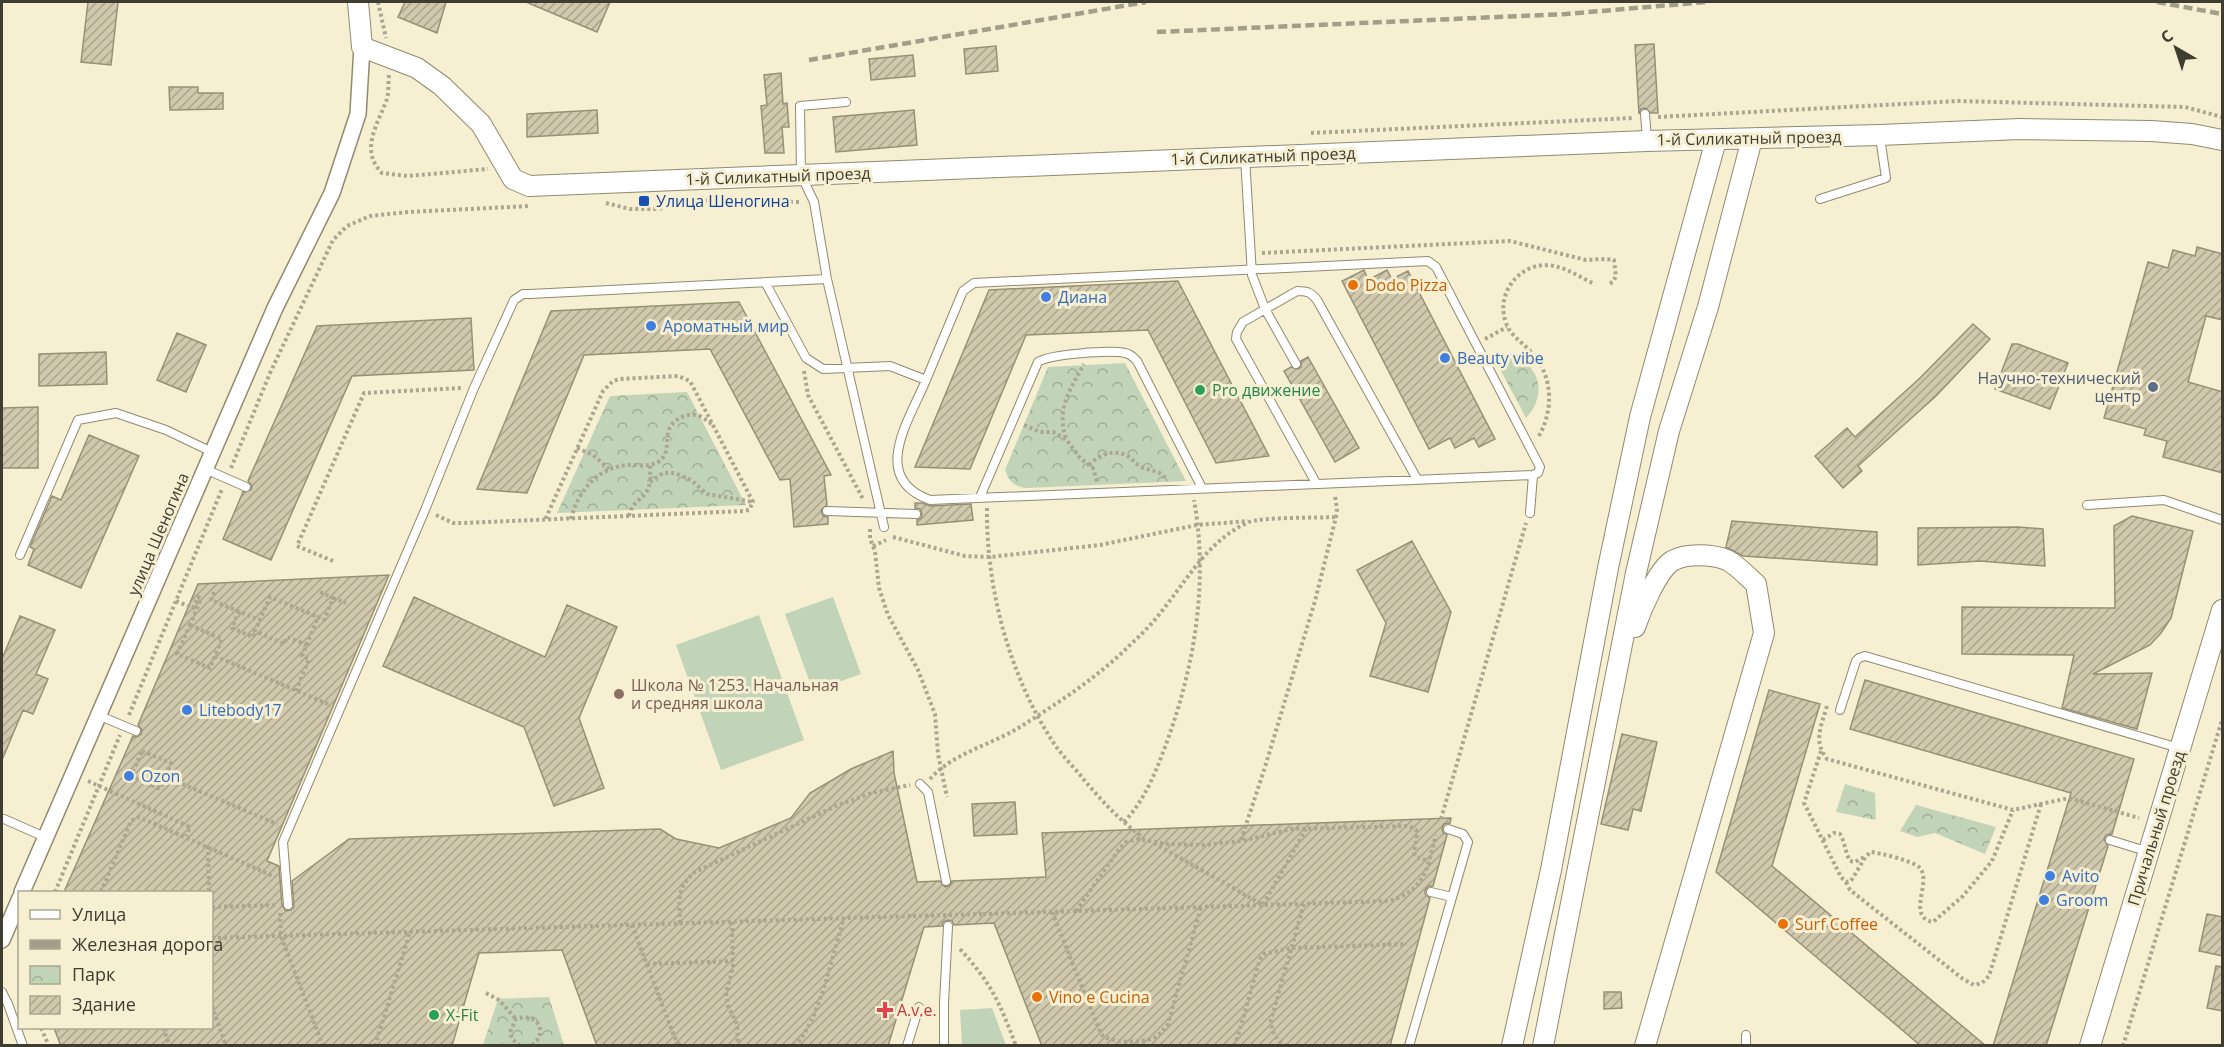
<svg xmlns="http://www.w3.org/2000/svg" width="2224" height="1047" viewBox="0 0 2224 1047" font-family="'Open Sans',sans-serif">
<defs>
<pattern id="park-crowns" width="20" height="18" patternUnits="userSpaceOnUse" patternTransform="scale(1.5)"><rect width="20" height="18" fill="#c2d4b8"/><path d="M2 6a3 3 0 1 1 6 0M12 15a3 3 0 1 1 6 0" fill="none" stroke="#9fad96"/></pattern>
<pattern id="building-hatch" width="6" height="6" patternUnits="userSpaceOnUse" patternTransform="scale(1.5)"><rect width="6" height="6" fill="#d0c9ad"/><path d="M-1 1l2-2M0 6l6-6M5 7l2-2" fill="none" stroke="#aaa48d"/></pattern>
</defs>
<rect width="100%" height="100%" fill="#f6efd2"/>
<!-- grass -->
<path fill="#c2d4b8" d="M833,597L861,674L813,691L785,614Z
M759,615L804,740L721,770L676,645Z
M992,1008L1006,1045H962L960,1010Z"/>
<!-- park -->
<path fill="url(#park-crowns)" d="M1504,353C1538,360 1550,392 1526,418L1492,354Z
M1125,363L1186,481L1027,488C1015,487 1009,482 1005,470L1048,367Z
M687,392L746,505L557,513L610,396Z
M1845,784L1875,793L1876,820L1836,812Z
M1916,805L1996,827L1985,854L1935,833L1917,837L1900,831Z
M549,997L564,1045H483L498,999Z"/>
<!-- building -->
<path fill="url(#building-hatch)" stroke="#969175" stroke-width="1.5" d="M88,2H118L111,65L81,62Z
M405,2H446L437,33L398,17Z
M526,2H610L597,32Z
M1654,44L1658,113H1651L1645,108L1641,109L1639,114L1635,45Z
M996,46L998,71L966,74L964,49Z
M913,55L915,76L871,80L869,59Z
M781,73L783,104L787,103L789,127H782L784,153H765L761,106L767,105L764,75Z
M169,87H198V93H223V109L170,110Z
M597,110L598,133L527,137V114Z
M914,110L917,145L836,152L833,117Z
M2197,247L2223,254V320L2206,316L2188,382L2223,392V473L2163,457L2167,441L2144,435L2146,429L2104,418L2148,262L2168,268L2173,250L2195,256Z
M1364,270L1368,280L1387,270L1392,279L1408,271L1495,439L1479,447L1474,438L1455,448L1450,438L1429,449L1342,281Z
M1178,281L1269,456L1216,463L1148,330L1026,335L970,469L915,467L989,290Z
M739,302L831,475L824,476L827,505L821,510L823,516L828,517V524L794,527L790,479L780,480L710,349L584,355L527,493L477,489L551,311Z
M471,318L474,370L352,376L271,560L223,539L243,492L251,490L252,486L248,481L317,326Z
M1973,324L1990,339L1936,396L1858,466L1862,471L1843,488L1815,456L1847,428L1855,437L1920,378Z
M177,333L206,345L186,392L157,380Z
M2012,344H2018L2068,363L2050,409L1995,389Z
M106,352L107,384L39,386V354Z
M1308,357L1359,448L1335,462L1284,371L1291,367L1298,369L1301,367V361Z
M38,407V468H2V408Z
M89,435L139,456L81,588L28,565L34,549L30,547L52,496L61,500Z
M915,503H922L930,506L971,504L973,520L917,525V520L921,518L922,514L920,509L915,508Z
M2132,516L2193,531L2171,618L2161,633L2150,645L2093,674L2152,673L2137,729L2062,708L2074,655L1962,654V607L2115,608L2114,526Z
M1732,521L1877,532V565L1743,556L1726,547Z
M2018,527L2043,529L2045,566L1980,561L1918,565V528Z
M1412,541L1451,612L1428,692L1370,676L1386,623L1357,570Z
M389,575L267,861L279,866L282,905L286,911L291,910L294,907L292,881L349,839L660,829L676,839L719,848L791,818L810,793L851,769L893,751L894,773L917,882L940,881L945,887L949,886L952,881L1046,877L1042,833L1451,818L1450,823L1444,824L1442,828L1443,832L1447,835L1433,886H1429L1425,890V894L1430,898L1390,1046H1042L994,923L954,925L952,921L948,920L943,922L942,926L924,927L888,1046H597L562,950L479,953L452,1046H61L54,1028H212V892H64L133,736L137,737L141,734L142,730L138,725L198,584Z
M414,597L545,657L567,605L617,627L579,718L604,788L554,806L524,727L383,666Z
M20,616L55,630L36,674L48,679L33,714L23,710L2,760V659Z
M1865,680L2134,759L2112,834L2106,835L2104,839L2108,846L2046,1046H1993L2071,793L1850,729Z
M1769,690L1820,704L1772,866L1986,1046H1921L1716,872Z
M1622,734L1657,742L1641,811L1633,809L1628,830L1601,824Z
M1015,802L1017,834L974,836L972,804Z
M2207,914L2223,917V956L2199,951Z
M2216,966L2223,967V1011L2207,1008Z
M1604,992H1621L1622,1008L1604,1009Z"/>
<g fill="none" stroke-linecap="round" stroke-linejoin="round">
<!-- service casing -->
<g stroke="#908a6f" stroke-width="10">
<path id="service" d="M846,102L800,106L801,175L814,202L827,279L884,527
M1645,114L1647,139
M1245,157L1252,275L1265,309L1296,364
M1820,199L1886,178L1880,137
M765,282L806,358L823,369L890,366L926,380L963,291L974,283L1428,261L1436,267L1540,467L1538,473L1533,475L930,500C869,478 909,421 926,380
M205,469L246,487
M1316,483L1236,339L1237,332L1243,322L1297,291C1307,291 1311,292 1317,300L1417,479
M980,497L1038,362C1050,354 1110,350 1125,353C1131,354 1133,357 1137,361L1202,488
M2087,505L2164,500L2222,520
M827,511L916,514
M1530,513L1533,475
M20,555L78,420L116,413L166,430L212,452
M1840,710L1856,661L1859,658L1865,656L2179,748
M100,716L136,731
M920,784L928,792L946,881
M4,819L47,838
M2110,840L2149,852
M1431,892L1452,897
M288,905L283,842L425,510L474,388L514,300L523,294H530L827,279
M2,992L8,1004L23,1046
M907,1046L919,1007
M944,1046V1003L948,926
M1409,1046L1468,842L1463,834L1448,829
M1746,1046V1035"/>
</g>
<!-- minor casing -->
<g stroke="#908a6f" stroke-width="18">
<path id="minor" d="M22,892L275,308L332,193L358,114L362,47
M2,940L20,898"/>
</g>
<!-- tertiary casing -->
<g stroke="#908a6f" stroke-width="22">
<path id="tertiary" d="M358,2L362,47L417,68L442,86L481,124L513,179L529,186L1647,141L1880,135L2020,129L2151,131L2192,134L2222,140
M1635,627C1641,610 1657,571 1672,561C1686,553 1712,554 1727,560C1737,565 1748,577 1756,584L1764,633L1645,1046
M1512,1046L1551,870L1608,568L1640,417L1716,140
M1543,1046L1636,573L1669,431L1708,307L1752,139
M2090,1046L2222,610"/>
</g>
<!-- path -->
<path stroke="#aba690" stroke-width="4" stroke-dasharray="3 3" stroke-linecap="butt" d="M378,2L386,38
M389,75C388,83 389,91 387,99C378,124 359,150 382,173L408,176L488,169
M1658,117L1958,101L2185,107L2222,117
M1311,133L1633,118
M694,200L800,202
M606,203L630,209H659L683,200
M1262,253L1510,241L1586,260L1605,259L1614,260L1616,276L1613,282L1608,284
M1485,339L1507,327
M804,371L808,395L863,499
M1024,425L1040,432H1053L1066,439L1080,458L1093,468L1097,482
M1539,436C1554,409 1553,375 1531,352C1521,341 1509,335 1505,320C1496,289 1525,257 1558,267C1570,270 1583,279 1595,284
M1066,438C1056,410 1070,389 1084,364
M577,448L593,455L609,469
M1089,465C1100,454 1115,448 1129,457C1133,460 1136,464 1141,467C1151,472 1159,469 1166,479
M231,468L270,373L333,240L347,226L370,216L408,212L530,206
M650,482L663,473H675L691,480L707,494L753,502
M987,508C986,587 1009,675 1053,742C1062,756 1075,768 1085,781C1103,802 1121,822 1144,838
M436,515L453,523H464L743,511L749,510L753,502L690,381L678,376L620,379L613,381L603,391L545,520
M629,516C632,501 642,501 648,489C651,482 650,473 650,465
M571,519C578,491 596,469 626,465C637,464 648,468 658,462C669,455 666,444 668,433C670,421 685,413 696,415C702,416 707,421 712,424
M870,529V539L875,551L879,588L888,615L918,670L935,714L938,754L947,797
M893,537L965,556L990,557L1100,545L1197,525L1248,521
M873,546L886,540
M333,561L297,546L364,393L461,388
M214,592L211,600L260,620
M333,598L346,603
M176,601L193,608L198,597L201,599L190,625
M239,611L232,628L253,637L255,631
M190,625L222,639L210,668L177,654Z
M307,645L287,637L284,644L255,631L270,597L318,617
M215,656L328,704
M296,691L309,659L302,656L318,617L324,620L333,598L318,591
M1827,706C1821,727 1813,741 1827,759L2013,810L2069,798L2139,818
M129,715L222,489
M142,751L171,763L160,789L131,776Z
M1821,751L1804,803L1841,877L1846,882L1851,881L1866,856L1871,852C1880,853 1914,861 1920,868C1932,882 1906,917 1933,922L1963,896L1992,861L2013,810
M166,777L277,824
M930,779C953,753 991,745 1020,727C1058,703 1098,677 1130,645C1141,635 1152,624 1161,612C1188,579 1208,540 1249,522C1261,517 1319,518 1336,517
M88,781L190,827L186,836
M1441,819L1526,523
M1124,822C1144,801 1155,774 1165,747C1194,669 1209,584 1194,500
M1241,840L1265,767L1315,601L1336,517L1337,509L1335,496
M1823,840L1834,833L1840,834C1845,842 1845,852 1850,861L1855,862L1866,856
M1154,843L1263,905L1306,829
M208,846L209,892
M1846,882L1850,890L1963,979L1974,985L1982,983L1989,976L2041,804
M55,892L120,735
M101,892L131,821L139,817L275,877
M212,907L277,905
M1076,911L1120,848L1126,842L1138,839L1168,844L1205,845L1241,841L1291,829L1409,826L1416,830L1417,835L1414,853L1416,857L1429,861
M1052,912L1101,1034C1110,1044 1141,1043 1153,1038C1160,1035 1163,1030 1168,1024L1201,907
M280,913L281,936L323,1046
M983,914L1389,901C1426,890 1427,868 1436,835
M732,922L733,967L726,993L728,1006L737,1024L738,1046
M680,923C679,900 676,888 695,872L838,805L872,793L910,785
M632,925L674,1036L680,1046
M212,938L913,916
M960,949C991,983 1000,1003 1016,1046
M647,964L733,961
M20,976V977
M486,993L499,1000L516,1019
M212,1006L226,1046
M41,1028L49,1046
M163,1028L170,1046
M375,1046L410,932
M520,1046L512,1039L510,1032L516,1019C537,1011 550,1033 531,1046
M794,1046C819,1024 833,952 844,918
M1235,1046L1260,959L1264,954L1291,948L1407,944
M1287,1046C1276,1040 1271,1032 1271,1020L1304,904
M2123,1046L2222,720"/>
<!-- service -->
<use href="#service" stroke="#fff" stroke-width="8"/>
<!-- minor -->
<use href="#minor" stroke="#fff" stroke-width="15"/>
<!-- tertiary -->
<use href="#tertiary" stroke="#fff" stroke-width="20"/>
<!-- rail -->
<path stroke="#a39e89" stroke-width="4.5" stroke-dasharray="9 4.5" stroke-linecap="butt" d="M2157,2L2222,14
M1157,32L1566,14L1706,2
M809,60L1146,2"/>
<!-- path-bridge -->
<path stroke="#aba690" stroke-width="4" stroke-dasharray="3 3" stroke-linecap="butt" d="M913,916L983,914"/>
</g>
<!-- markers -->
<rect fill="#1a4fb4" stroke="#f6efd2" stroke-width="2" x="638" y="195" width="12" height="12" rx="3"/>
<g fill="#e8710a" stroke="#f6efd2" stroke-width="2">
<circle cx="1353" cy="285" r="6"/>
<circle cx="1783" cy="924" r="6"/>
<circle cx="1037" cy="997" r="6"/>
</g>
<g fill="#3f7fe0" stroke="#f6efd2" stroke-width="2">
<circle cx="1046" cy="297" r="6"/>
<circle cx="651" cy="326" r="6"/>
<circle cx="1445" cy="358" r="6"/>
<circle cx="187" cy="710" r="6"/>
<circle cx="129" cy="776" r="6"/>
<circle cx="2050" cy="876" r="6"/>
<circle cx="2044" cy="900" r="6"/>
</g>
<circle fill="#5c6f8a" stroke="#f6efd2" stroke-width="2" cx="2153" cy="387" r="6"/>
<g fill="#2e9e5b" stroke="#f6efd2" stroke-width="2">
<circle cx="1200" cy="390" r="6"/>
<circle cx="434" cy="1015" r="6"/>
</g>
<circle fill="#8d6e63" stroke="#f6efd2" stroke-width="2" cx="619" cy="694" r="6"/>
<path fill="#e0444e" stroke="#f6efd2" stroke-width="2" d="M882 1001h6v6h6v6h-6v6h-6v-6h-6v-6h6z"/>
<g text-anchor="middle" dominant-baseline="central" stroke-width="6" stroke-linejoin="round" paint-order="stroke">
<!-- street labels -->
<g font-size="16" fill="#3f3d31" stroke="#f6efd2">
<text transform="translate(1749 138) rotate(-1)">1-й Силикатный проезд</text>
<text transform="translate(1263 156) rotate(-2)">1-й Силикатный проезд</text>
<text transform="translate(778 176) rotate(-2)">1-й Силикатный проезд</text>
<text transform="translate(158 534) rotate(-67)">улица Шеногина</text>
<text transform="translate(2156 828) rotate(-73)">Причальный проезд</text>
</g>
<!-- transit labels -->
<g font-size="16" fill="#164399" stroke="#f6efd2" text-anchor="start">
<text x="656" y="201">Улица Шеногина</text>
</g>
<!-- food labels -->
<g font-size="16" fill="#c56008" stroke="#f6efd2" text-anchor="start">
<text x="1365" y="285">Dodo Pizza</text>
<text x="1795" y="924">Surf Coffee</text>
<text x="1049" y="997">Vino e Cucina</text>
</g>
<!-- shop labels -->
<g font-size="16" fill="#366cbe" stroke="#f6efd2" text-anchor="start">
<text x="1058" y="297">Диана</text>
<text x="663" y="326">Ароматный мир</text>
<text x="1457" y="358">Beauty vibe</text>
<text x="199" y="710">Litebody17</text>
<text x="141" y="776">Ozon</text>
<text x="2062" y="876">Avito</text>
<text x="2056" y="900">Groom</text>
</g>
<!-- service labels -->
<g font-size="16" fill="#4e5e75" stroke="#f6efd2" text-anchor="end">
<text x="2141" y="378">Научно-технический<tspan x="2141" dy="18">центр</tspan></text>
</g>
<!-- leisure labels -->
<g font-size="16" fill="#27864d" stroke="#f6efd2" text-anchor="start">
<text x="1212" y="390">Pro движение</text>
<text x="446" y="1015">X-Fit</text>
</g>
<!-- education labels -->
<g font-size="16" fill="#785e54" stroke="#f6efd2" text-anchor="start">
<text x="631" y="685">Школа № 1253. Начальная<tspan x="631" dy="18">и средняя школа</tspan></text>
</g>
<!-- health labels -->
<g font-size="16" fill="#be3a42" stroke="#f6efd2" text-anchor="start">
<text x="897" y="1010">A.v.e.</text>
</g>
</g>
<!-- border -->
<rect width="2224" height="1047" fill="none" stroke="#3f3d31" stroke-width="6"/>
<!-- legend -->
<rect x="18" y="891" width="195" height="138" fill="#f6efd2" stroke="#ada892" stroke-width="1.5"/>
<rect x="30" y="910" width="30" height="9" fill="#ffffff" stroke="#ada892" stroke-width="1.5"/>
<text x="72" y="921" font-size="18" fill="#3f3d31">Улица</text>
<rect x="30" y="940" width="30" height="9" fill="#a39e89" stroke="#ada892" stroke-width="1.5"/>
<text x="72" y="951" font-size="18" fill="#3f3d31">Железная дорога</text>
<rect x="30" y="966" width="30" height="18" fill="url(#park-crowns)" stroke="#ada892" stroke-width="1.5"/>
<text x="72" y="981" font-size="18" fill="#3f3d31">Парк</text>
<rect x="30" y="996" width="30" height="18" fill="url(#building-hatch)" stroke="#ada892" stroke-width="1.5"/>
<text x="72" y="1011" font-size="18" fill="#3f3d31">Здание</text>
<!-- north arrow -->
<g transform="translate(2176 48) rotate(321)" stroke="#f6efd2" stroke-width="4.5" paint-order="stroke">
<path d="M0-4.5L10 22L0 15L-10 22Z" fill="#3f3d31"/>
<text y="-9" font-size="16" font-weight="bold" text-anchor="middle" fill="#3f3d31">С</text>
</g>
</svg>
